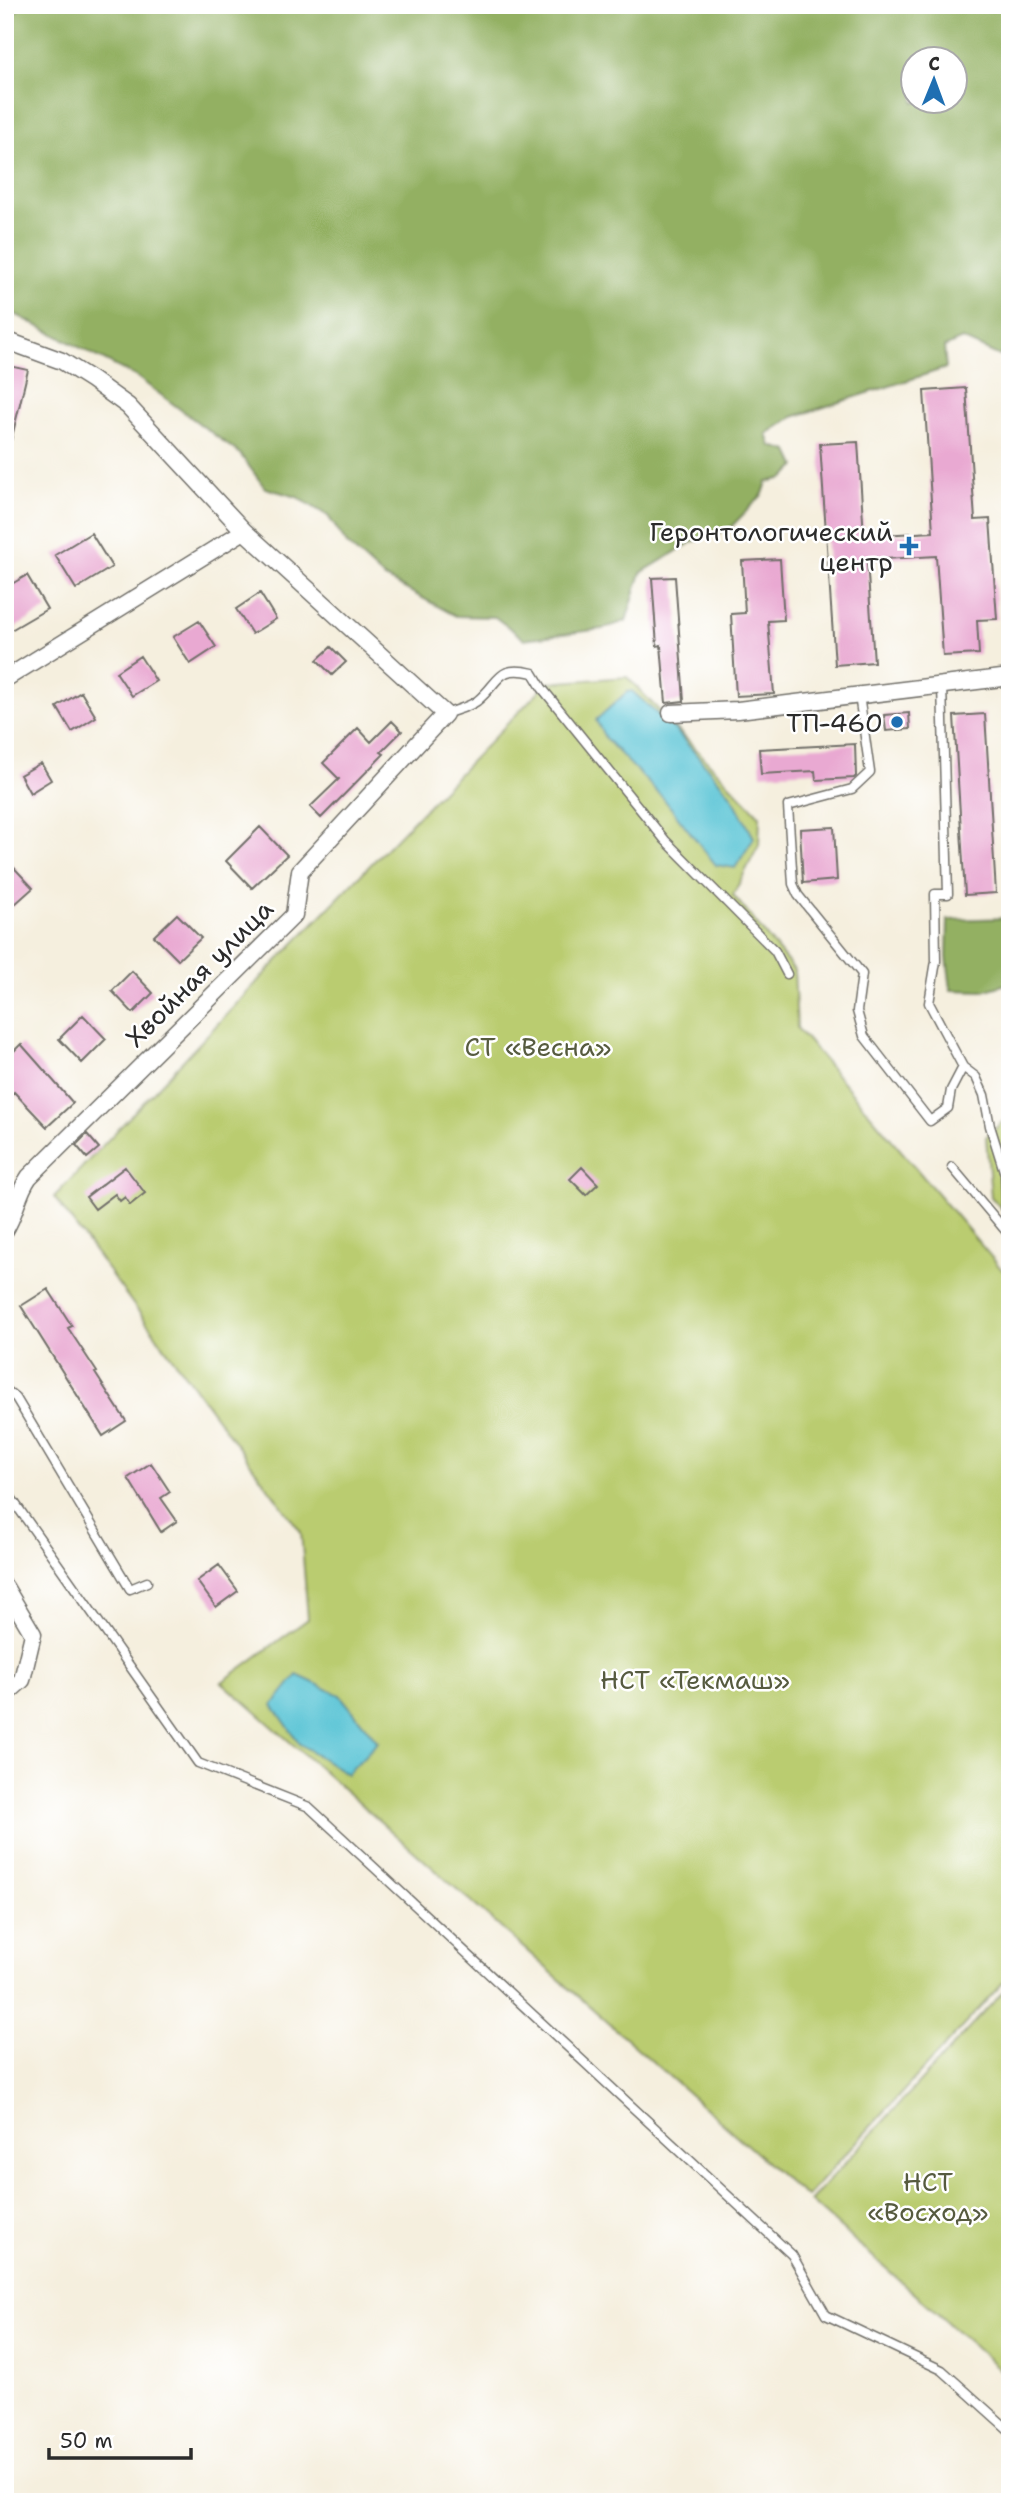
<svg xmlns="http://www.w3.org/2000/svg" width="1015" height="2507" viewBox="0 0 1015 2507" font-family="'Shantell Sans',sans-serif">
<rect width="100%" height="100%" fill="#fff"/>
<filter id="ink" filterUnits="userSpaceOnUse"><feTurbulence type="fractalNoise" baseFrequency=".0143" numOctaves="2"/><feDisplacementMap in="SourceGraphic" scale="14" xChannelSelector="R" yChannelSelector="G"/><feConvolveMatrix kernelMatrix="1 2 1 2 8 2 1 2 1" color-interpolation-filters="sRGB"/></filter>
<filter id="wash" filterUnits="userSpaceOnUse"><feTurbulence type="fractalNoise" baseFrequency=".00686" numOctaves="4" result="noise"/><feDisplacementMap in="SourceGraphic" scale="28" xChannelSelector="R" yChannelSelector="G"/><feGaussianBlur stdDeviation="1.57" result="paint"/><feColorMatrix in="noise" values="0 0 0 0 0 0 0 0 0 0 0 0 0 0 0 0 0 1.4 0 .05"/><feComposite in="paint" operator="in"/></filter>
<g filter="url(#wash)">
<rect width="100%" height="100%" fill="#f5efde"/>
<!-- green -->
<path fill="#bacc6f" stroke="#727c4d" stroke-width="2" d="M627,677L760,816L759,845L733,895L794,970L797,1028L1010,1279V1975L806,2197L222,1682L308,1619L301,1532L54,1197L278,960L542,688L547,683Z
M1010,1115V1218L991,1197L986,1137Z
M1010,1984V2378L810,2201Z"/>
<!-- forest -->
<path fill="#93b062" stroke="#5f6e46" stroke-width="2" fill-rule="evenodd" d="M23,5H1010V363L1007,359L962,339L944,347L946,368L793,417L767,434L771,446L789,451L796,466L784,478L767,482L763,494L732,526L719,533L692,542L641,573L626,621L602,629L524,639L495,617L456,616L383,577L347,544L328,516L297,497L265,488L240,454L137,377L5,309V22ZM914,60H956V102H914Z
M1010,918V983L983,991L951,990L947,957L948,920Z"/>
<!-- water -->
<path fill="#5bc5d6" stroke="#437880" stroke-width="2" d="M632,691L677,732L731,795L754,838L735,868L716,865L663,798L605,738L596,720L627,692Z
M297,1675L340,1695L378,1742L347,1774L300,1744L273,1705Z"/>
<g id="blocks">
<!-- building -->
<path fill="#e9a9d2" d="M5,365L28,370L11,441L5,440Z
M966,388L975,520L990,519L997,619L977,620L979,654L943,656L936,556L867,560L874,662L835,665L820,444L858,442L864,536L933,532L924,391Z
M91,533L112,567L76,589L55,555Z
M780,559L784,620L768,621L774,694L736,696L731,614L745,613L742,561Z
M27,575L47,609L11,630L5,621V588Z
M675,577L684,701L666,703L661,645L657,646L652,578Z
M260,593L276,619L252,634L236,609Z
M199,621L216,647L190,664L173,637Z
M331,647L346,662L332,675L317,660Z
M140,656L156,681L132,696L116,672Z
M81,692L96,717L72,732L57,707Z
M909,713L910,729L886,731L884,715Z
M985,714L996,893L965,895L954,716Z
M392,721L402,731L381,752L384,754L321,818L310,807L339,779L323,763L358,728L371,742Z
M855,744L856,776L854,778L816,780L815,771L761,774L759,749Z
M41,763L51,780L30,793L20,775Z
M260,827L287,855L252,888L226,861Z
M834,827L837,880L803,883L800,829Z
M5,858L33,888L5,913Z
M177,914L201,938L178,960L154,936Z
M132,971L153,993L133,1013L112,991Z
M83,1015L106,1039L82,1063L59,1039Z
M21,1044L73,1103L47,1127L14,1092L5,1100V1060Z
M87,1134L99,1148L87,1158L76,1145Z
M125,1167L145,1193L130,1205L125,1197L120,1201L115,1194L95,1209L86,1197Z
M582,1167L598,1184L586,1195L570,1179Z
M48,1289L72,1326L68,1328L97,1372L95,1373L126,1421L103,1436L21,1306Z
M151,1463L170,1492L161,1498L177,1521L161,1532L128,1478Z
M219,1565L238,1591L216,1607L197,1581Z"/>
</g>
</g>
<g filter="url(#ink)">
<use href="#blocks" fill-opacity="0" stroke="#72706a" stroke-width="2"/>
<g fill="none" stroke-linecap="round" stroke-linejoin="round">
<!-- service casing -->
<g stroke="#72706a" stroke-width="11">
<path id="service" d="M942,685L948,894H935L936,961L929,1003L963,1067
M859,695L870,772L852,789L788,806L793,884L798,895L862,974L857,1011L864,1036L930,1121L948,1108L951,1090L963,1067L976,1077L984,1095L990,1126L1005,1174L1006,1209L1010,1221
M445,714C456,710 469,707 477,701C501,682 496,664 533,673L542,688L665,840L775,951L787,974
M952,1167L1010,1236
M5,1389L16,1398L130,1589L147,1582
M5,1489L198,1763L309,1807L792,2255L826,2315L942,2370L1010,2431"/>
</g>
<!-- minor casing -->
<g stroke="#72706a" stroke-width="19">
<path id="minor" d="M5,340L62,361L92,380L128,406L244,531L445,714L300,871L294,915L29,1177C17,1194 16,1213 5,1230
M5,679L244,531
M671,713L738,710L1010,677
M5,1587L33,1634L22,1680L5,1695"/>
</g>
<!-- service -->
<use href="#service" stroke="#fff" stroke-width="8"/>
<!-- minor -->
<use href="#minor" stroke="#fff" stroke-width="16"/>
</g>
</g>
<!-- markers -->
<g fill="#1f6fb2" stroke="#fff" stroke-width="2.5">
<path d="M905.5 535.5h7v7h7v7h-7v7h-7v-7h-7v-7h7z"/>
<circle cx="897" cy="722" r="7"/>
</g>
<g text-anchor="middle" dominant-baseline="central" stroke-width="5" stroke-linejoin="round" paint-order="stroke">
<!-- poi labels -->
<g font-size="26" fill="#2b2b2b" stroke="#fff" text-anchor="end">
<text x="893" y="531">Геронтологический<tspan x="893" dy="30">центр</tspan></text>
<text x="883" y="722">ТП-460</text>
</g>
<!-- street labels -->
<g font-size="26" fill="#2b2b2b" stroke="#fff">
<text transform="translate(199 973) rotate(-45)">Хвойная улица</text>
</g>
<!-- park labels -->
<g font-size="26" fill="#565b3f" stroke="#fff">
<text x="538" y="1046">СТ «Весна»</text>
<text x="695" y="1679">НСТ «Текмаш»</text>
<text x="928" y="2181">НСТ<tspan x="928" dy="30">«Восход»</tspan></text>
</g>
</g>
<!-- margin -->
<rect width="1015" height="2507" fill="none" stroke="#fff" stroke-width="28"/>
<!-- north arrow -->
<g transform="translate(934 80) rotate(1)"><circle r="33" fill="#ffffff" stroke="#aaaaaa" stroke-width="2"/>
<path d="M0-5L12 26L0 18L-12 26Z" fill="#1f6fb2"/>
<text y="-10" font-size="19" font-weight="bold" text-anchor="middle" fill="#2b2b2b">С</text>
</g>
<!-- scale -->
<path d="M49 2448v10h142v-10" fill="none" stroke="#2b2b2b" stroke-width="3.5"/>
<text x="60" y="2448" font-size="21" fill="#2b2b2b" stroke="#ffffff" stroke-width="5" paint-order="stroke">50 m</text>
</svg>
